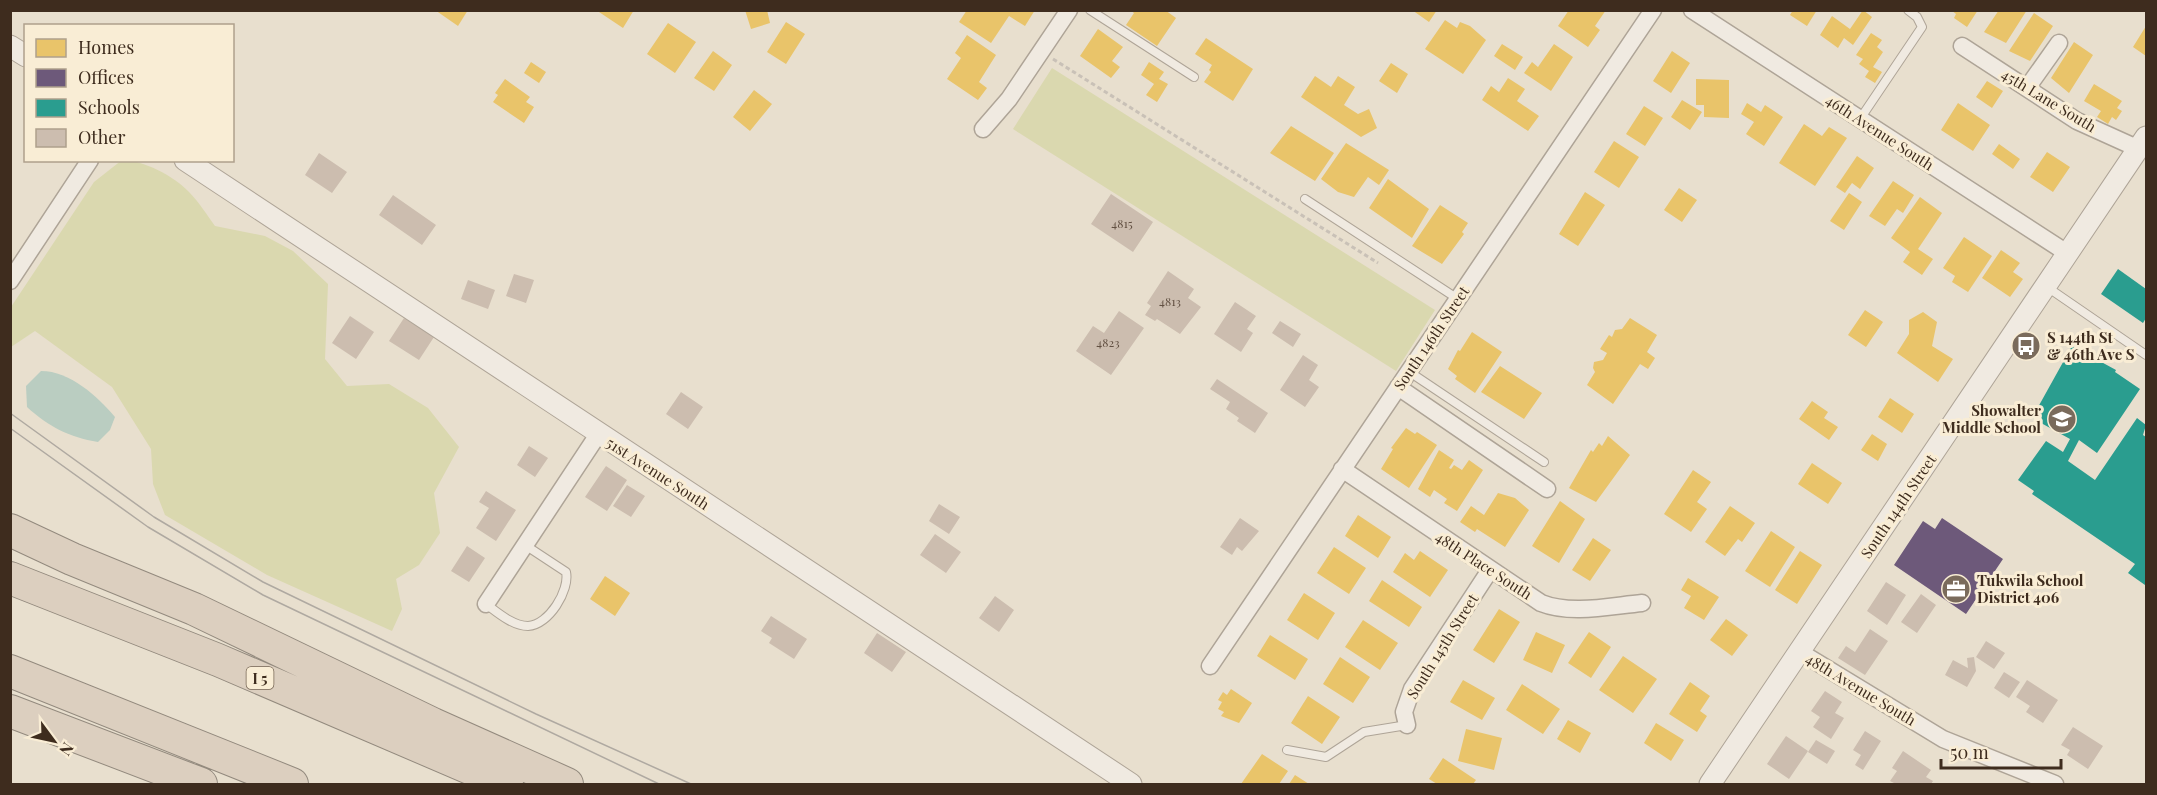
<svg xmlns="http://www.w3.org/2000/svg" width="2157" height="795" viewBox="0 0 2157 795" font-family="'Playfair Display',serif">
<rect width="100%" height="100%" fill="#e8dfce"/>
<!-- green -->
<path fill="#dad8af" d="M1052,68L1435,310L1396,371L1013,129Z
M122,160C143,160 174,176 189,192C199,202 207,215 215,226L265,236L293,251L328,284L325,359L347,386L389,384L428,408L459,447L434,493L440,533L419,565L396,579L402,609L392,631L267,575L165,515L153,484L151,449L112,387L35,331L11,347V307L94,182Z"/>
<!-- water -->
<path fill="#bacdc1" d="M41,371C70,371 97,396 115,417L110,430L98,442C69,437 49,427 27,407L26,386Z"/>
<!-- homes -->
<path fill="#e9c46a" d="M435,10H468L458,26Z
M596,10H634L623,28Z
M745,10H767L770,23L751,29Z
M967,10H1035L1025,26L1009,16L991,43L959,22Z
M1130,10H1165L1176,18L1157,46L1126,25L1134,13Z
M1412,10H1437L1429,22Z
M1569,10H1606L1595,26L1600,30L1588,47L1558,26Z
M1793,10H1817L1807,26L1790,15Z
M1863,10L1872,17L1853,45L1844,38L1838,48L1820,35L1832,16L1850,29Z
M1951,10H1978L1967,27L1954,18L1956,14Z
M1999,10H2027L2006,43L1984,32Z
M2034,13L2053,26L2030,61L2009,51Z
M1445,20L1457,28L1460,22L1470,26L1486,40L1463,74L1425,49Z
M786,22L805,34L786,64L767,52Z
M668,23L696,42L675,73L647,54Z
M2146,26V56L2133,47Z
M1098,29L1123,47L1112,61L1120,67L1111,78L1080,56Z
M1871,33L1882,40L1877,47L1883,52L1873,67L1882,72L1875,83L1865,77L1869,71L1859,64L1863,59L1856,55Z
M967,35L996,55L979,82L987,88L978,100L947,79L961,58L955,53Z
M1206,38L1253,69L1233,101L1204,82L1211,72L1209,70L1212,65L1195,54Z
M2074,42L2093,55L2069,93L2051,78Z
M1502,44L1523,57L1515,70L1494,56Z
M1554,44L1573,57L1551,91L1524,73L1532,62L1538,67Z
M713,51L732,65L714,91L694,78Z
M1672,51L1690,63L1671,93L1653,81Z
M531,62L546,72L539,83L524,73Z
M1149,62L1164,72L1159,79L1168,84L1157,102L1146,95L1154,84L1141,75Z
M1391,63L1408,74L1397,93L1379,81Z
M1315,76L1331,87L1338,76L1355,87L1344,105L1358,114L1369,109L1377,128L1361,137L1301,97Z
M1508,78L1525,89L1517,101L1539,116L1528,131L1482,100L1491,86L1499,92Z
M505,79L530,97L526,102L534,107L524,123L493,102L498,95L495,93Z
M1696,79L1729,80V118L1704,117V105H1696Z
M1987,81L2003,91L1992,108L1976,97Z
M2094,84L2122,101L2117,108L2122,111L2116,120L2112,117L2108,124L2097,117L2101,111L2084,101Z
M754,90L772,104L750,131L733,117Z
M1682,100L1702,112L1690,130L1671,117Z
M1747,103L1761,112L1765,105L1783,117L1764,146L1746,134L1754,122L1741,114Z
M1958,103L1990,125L1973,151L1941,130Z
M1644,106L1663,118L1645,146L1626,134Z
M1804,124L1822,136L1829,127L1847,138L1815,186L1779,163Z
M1291,126L1334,153L1315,181L1270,153Z
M1614,141L1639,157L1619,188L1594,172Z
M1346,143L1389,170L1379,185L1368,177L1354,197L1338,192L1321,179Z
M1999,144L2020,159L2013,169L1992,154Z
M2047,152L2070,167L2053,192L2030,177Z
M1857,156L1874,168L1860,189L1852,183L1845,193L1836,187Z
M1388,179L1429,209L1412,238L1369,208Z
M1893,181L1914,195L1903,213L1897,209L1885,226L1869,216Z
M1679,188L1697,200L1682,222L1664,210Z
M1585,192L1605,205L1578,246L1559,234Z
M1849,193L1862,202L1844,230L1830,221Z
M1920,197L1942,213L1918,249L1933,259L1922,275L1903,262L1910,252L1891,238Z
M1440,205L1468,223L1462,232L1464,234L1442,264L1412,246Z
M1964,237L1992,256L1968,292L1952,282L1955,276L1943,268Z
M2001,250L2020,263L2013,272L2023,279L2010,297L1982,278Z
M1865,310L1883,322L1866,347L1848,335Z
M1923,312L1937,322L1932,346L1953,359L1938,382L1897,353L1909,334V320Z
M1630,318L1657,335L1647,352L1655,358L1648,369L1640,364L1613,404L1587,385L1595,372L1593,368L1594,362L1603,360L1607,353L1600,349L1609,335L1612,337L1615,330L1622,329Z
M1472,332L1502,352L1475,393L1455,379L1457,376L1448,369L1458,350L1460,351Z
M1500,366L1542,393L1524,419L1481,392Z
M1890,398L1914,414L1902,433L1878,417Z
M1812,401L1828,412L1824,418L1838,427L1829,440L1799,419Z
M1406,428L1415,434L1417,432L1437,445L1409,488L1381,469L1393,449L1391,448Z
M1872,434L1887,444L1878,461L1861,450Z
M1608,436L1630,455L1596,502L1569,488L1591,450L1593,452L1599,443L1602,446Z
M1439,450L1454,460L1449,468L1451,469L1454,465L1462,470L1469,460L1483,470L1457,511L1444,503L1447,499L1434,490L1430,497L1418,489Z
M1812,463L1842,483L1828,504L1798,484Z
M1693,470L1711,482L1697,502L1707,509L1691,532L1664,514Z
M1498,493L1515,498L1529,510L1505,547L1477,529L1475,532L1460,522L1471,506L1484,515Z
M1560,501L1585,519L1559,563L1532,546Z
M1730,506L1755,523L1742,542L1738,539L1725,556L1705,542Z
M1358,515L1391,537L1378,558L1345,536Z
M1771,531L1795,547L1770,587L1745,571Z
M1593,538L1611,550L1590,581L1572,570Z
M1334,547L1366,568L1349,594L1317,573Z
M1420,551L1448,570L1430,597L1393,572L1405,553L1414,560Z
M1800,551L1822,565L1797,604L1775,590Z
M605,576L630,593L615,616L590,599Z
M1688,578L1719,597L1704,620L1684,608L1691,596L1681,590Z
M1382,580L1422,607L1409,627L1369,601Z
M1304,593L1335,613L1318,640L1287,620Z
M1499,609L1520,622L1494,663L1473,650Z
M1726,619L1748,635L1732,656L1710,640Z
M1363,620L1398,643L1380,670L1345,647Z
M1536,632L1565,645L1552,673L1523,660Z
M1589,632L1611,647L1591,678L1568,663Z
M1270,635L1308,659L1295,680L1257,656Z
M1623,656L1657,679L1633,713L1599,690Z
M1340,657L1370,677L1353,703L1323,684Z
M1463,680L1495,698L1482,720L1450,702Z
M1690,682L1710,696L1700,711L1707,716L1697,732L1669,714Z
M1522,684L1560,709L1543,734L1506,710Z
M1231,689L1252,703L1239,723L1221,716L1224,712L1218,709L1222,702L1218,700L1223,692L1227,695Z
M1308,696L1340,717L1322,744L1291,723Z
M1568,720L1591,733L1580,753L1557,739Z
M1656,723L1684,740L1671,761L1644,743Z
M1466,729L1502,738L1494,770L1458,761Z
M1262,754L1288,771L1279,784H1241Z
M1443,758L1476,780L1473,784H1437L1429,779Z
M1295,775L1309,784H1289Z"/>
<!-- offices -->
<path fill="#6d597a" d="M1942,518L2003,559L1966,614L1894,565L1923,521L1935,529Z"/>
<!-- schools -->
<path fill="#2a9d8f" d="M2118,269L2146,289V318L2143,323L2101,294Z
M2072,346L2116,370L2115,372L2140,389L2097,453L2079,440L2068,461L2095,480L2137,418L2146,425L2143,435L2146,437L2145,585L2128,573L2135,564L2032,494L2034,491L2018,480L2046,441L2063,452L2070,439L2032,418Z"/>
<!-- building -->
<path fill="#ccbdaf" d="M319,153L347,172L332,193L305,175Z
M1111,194L1153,222L1133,252L1091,224Z
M393,195L436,225L422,245L379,215Z
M1168,271L1194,289L1188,298L1201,307L1180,334L1157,319L1155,321L1145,315L1151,306L1147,303Z
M514,274L534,280L526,303L506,296Z
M468,280L495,290L488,309L461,299Z
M1235,302L1256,316L1247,329L1253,333L1241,352L1214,334Z
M1119,311L1144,328L1111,375L1076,351L1093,326L1104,333Z
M350,316L374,332L356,359L332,343Z
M404,318L434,337L419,360L389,341Z
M1280,321L1301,334L1293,347L1272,333Z
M1303,355L1318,365L1309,380L1319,387L1305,407L1280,390Z
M1217,379L1268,413L1255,433L1237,421L1239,418L1226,409L1230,402L1210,389Z
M681,392L703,407L688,429L666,414Z
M529,446L548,458L535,477L517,465Z
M606,466L627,480L607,511L585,497Z
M627,485L645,496L631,517L613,506Z
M486,491L516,510L496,541L476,528L489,508L479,502Z
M939,504L960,517L949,534L929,521Z
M1240,518L1259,531L1242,551L1237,547L1232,555L1220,547Z
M935,534L961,552L946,573L920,555Z
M467,546L485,558L469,582L451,571Z
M1886,582L1906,595L1887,625L1867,611Z
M1921,594L1936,605L1917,633L1901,622Z
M995,596L1014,610L999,632L979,618Z
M771,616L807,639L794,659L769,643L772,638L761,631Z
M1870,629L1888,641L1865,675L1838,658L1846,646L1855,652Z
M877,633L906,652L892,672L864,653Z
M1986,641L2005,653L1994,669L1976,657Z
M1974,657L1976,671L1967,687L1945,675L1953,660L1968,668L1967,658Z
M2004,672L2020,682L2009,698L1994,688Z
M2027,680L2058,700L2043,723L2026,712L2030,706L2016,697Z
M1825,691L1842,702L1835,713L1844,718L1831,739L1813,727L1820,717L1811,711Z
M2073,727L2103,746L2088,769L2067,755L2070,750L2061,745Z
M1865,731L1881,741L1863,770L1855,765L1861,755L1853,750Z
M1786,736L1808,751L1789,779L1767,764Z
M1816,740L1835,751L1827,764L1808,752Z
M1903,751L1931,770L1926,777L1933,781L1931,784H1896L1890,781L1897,771L1892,768Z"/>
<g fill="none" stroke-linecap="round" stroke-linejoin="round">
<!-- service casing -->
<g stroke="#aea497" stroke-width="10">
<path id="service" d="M1090,10L1194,77
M1860,119L1922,27L1917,17L1908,10
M1305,199L1458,299
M2047,287L2146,355
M1408,371L1544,462
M486,604C498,613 513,626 528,626C549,625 570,590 566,572L525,545
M1287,750L1326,757L1364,732L1407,725"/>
</g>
<!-- minor casing -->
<g stroke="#aea497" stroke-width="19">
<path id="minor" d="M1692,10L2067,253
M1962,46L2077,121L2139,149
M2027,88L2059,43
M983,129L1009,99L1069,10
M10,281L90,160
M1398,387L1547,489
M1342,469L1541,603C1571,615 1610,606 1642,603
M486,604L599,433
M1800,652L1943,739L2055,784
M1210,666L1653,10
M1407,725L1404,712L1412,689L1490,570"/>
</g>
<!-- tertiary casing -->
<g stroke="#aea497" stroke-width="23">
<path id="tertiary" d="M10,46L26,56
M185,160L1131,784
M1710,784L2146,137"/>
</g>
<!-- motorway casing -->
<g stroke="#938a7e" stroke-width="34">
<path id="motorway" d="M10,530L72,559L194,609L433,724L567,784
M10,578L218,660L507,784
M10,671L292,784
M10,711L201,784"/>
</g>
<!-- path -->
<path stroke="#c9c1b7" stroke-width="3" stroke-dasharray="4.5 3" stroke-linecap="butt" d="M1053,59L1378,263"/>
<!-- service -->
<use href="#service" stroke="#f0eae1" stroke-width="8"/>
<!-- minor -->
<use href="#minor" stroke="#f0eae1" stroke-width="16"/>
<!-- tertiary -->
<use href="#tertiary" stroke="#f0eae1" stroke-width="21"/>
<!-- motorway -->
<use href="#motorway" stroke="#dccfbf" stroke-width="32"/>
<!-- tram -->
<path stroke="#afa9a1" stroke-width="1.5" d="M10,413L154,517L263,582L536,714L691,784
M10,428L148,527L263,595L659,784"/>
</g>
<!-- icons -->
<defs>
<g id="bus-disc" transform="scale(1.5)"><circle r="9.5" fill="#7a6b5c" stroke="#f9edd5"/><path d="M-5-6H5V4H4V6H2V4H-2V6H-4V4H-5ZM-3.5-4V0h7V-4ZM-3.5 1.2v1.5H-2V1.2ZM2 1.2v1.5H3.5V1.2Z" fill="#fff"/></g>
<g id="school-disc" transform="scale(1.5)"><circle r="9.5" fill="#7a6b5c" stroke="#f9edd5"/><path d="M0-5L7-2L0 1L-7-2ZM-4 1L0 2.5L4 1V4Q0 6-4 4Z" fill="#fff"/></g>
<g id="office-disc" transform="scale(1.5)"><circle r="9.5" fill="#7a6b5c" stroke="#f9edd5"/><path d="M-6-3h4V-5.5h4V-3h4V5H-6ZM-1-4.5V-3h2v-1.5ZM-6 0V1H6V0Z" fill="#fff"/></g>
</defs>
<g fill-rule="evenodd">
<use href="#bus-disc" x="2026" y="346"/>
<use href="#school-disc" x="2062" y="419"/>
<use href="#office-disc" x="1956" y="589"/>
</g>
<g text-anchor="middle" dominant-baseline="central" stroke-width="6" stroke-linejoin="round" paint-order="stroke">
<!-- number labels -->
<g font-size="12" fill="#625042">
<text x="1122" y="223">4815</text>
<text x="1170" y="301">4813</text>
<text x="1108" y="342">4823</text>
</g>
<!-- shield labels -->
<rect fill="#f9edd5" stroke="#766655" stroke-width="1.5" x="246.5" y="667" width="27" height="22" rx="4.5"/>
<g font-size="14" font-weight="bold" fill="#3e2c1e">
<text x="260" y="678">I 5</text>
</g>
<!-- street labels -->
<g font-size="15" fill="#3e2c1e" stroke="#f9edd5">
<text transform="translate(2049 100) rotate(31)">45th Lane South</text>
<text transform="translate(1880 132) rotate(33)">46th Avenue South</text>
<text transform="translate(1431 338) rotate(-56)">South 146th Street</text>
<text transform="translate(658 473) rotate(33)">51st Avenue South</text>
<text transform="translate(1898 506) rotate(-56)">South 144th Street</text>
<text transform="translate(1484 565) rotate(33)">48th Place South</text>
<text transform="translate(1442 646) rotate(-58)">South 145th Street</text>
<text transform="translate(1861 689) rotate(31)">48th Avenue South</text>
</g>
<!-- poi labels -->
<g font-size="15" font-weight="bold" fill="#3e2c1e" stroke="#f9edd5" text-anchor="start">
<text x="2047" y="337">S 144th St<tspan x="2047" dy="17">&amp; 46th Ave S</tspan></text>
<text x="2041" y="410" text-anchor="end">Showalter<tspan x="2041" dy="17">Middle School</tspan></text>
<text x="1977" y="580">Tukwila School<tspan x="1977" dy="17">District 406</tspan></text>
</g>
</g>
<!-- border -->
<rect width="2157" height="795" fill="none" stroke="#3e2c1e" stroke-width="24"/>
<!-- legend -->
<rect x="24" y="24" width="210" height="138" fill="#f9edd5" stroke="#aea08c" stroke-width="1.5"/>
<rect x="36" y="39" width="30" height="18" fill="#e9c46a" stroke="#aea08c" stroke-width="1.5"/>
<text x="78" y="54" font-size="18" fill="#3e2c1e">Homes</text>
<rect x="36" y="69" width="30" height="18" fill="#6d597a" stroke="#aea08c" stroke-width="1.5"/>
<text x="78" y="84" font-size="18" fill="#3e2c1e">Offices</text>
<rect x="36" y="99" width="30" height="18" fill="#2a9d8f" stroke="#aea08c" stroke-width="1.5"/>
<text x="78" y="114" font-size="18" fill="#3e2c1e">Schools</text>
<rect x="36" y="129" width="30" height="18" fill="#ccbdaf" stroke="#aea08c" stroke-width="1.5"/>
<text x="78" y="144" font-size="18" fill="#3e2c1e">Other</text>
<!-- north arrow -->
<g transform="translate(54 741) rotate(123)" stroke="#f9edd5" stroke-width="4.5" paint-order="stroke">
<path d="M0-4.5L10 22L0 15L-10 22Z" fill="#3e2c1e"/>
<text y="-9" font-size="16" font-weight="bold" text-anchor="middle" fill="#3e2c1e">N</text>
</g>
<!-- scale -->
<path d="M1941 759v9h120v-9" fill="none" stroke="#3e2c1e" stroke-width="3"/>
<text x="1950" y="759" font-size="18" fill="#3e2c1e" stroke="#f9edd5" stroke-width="4.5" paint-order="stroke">50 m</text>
</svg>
